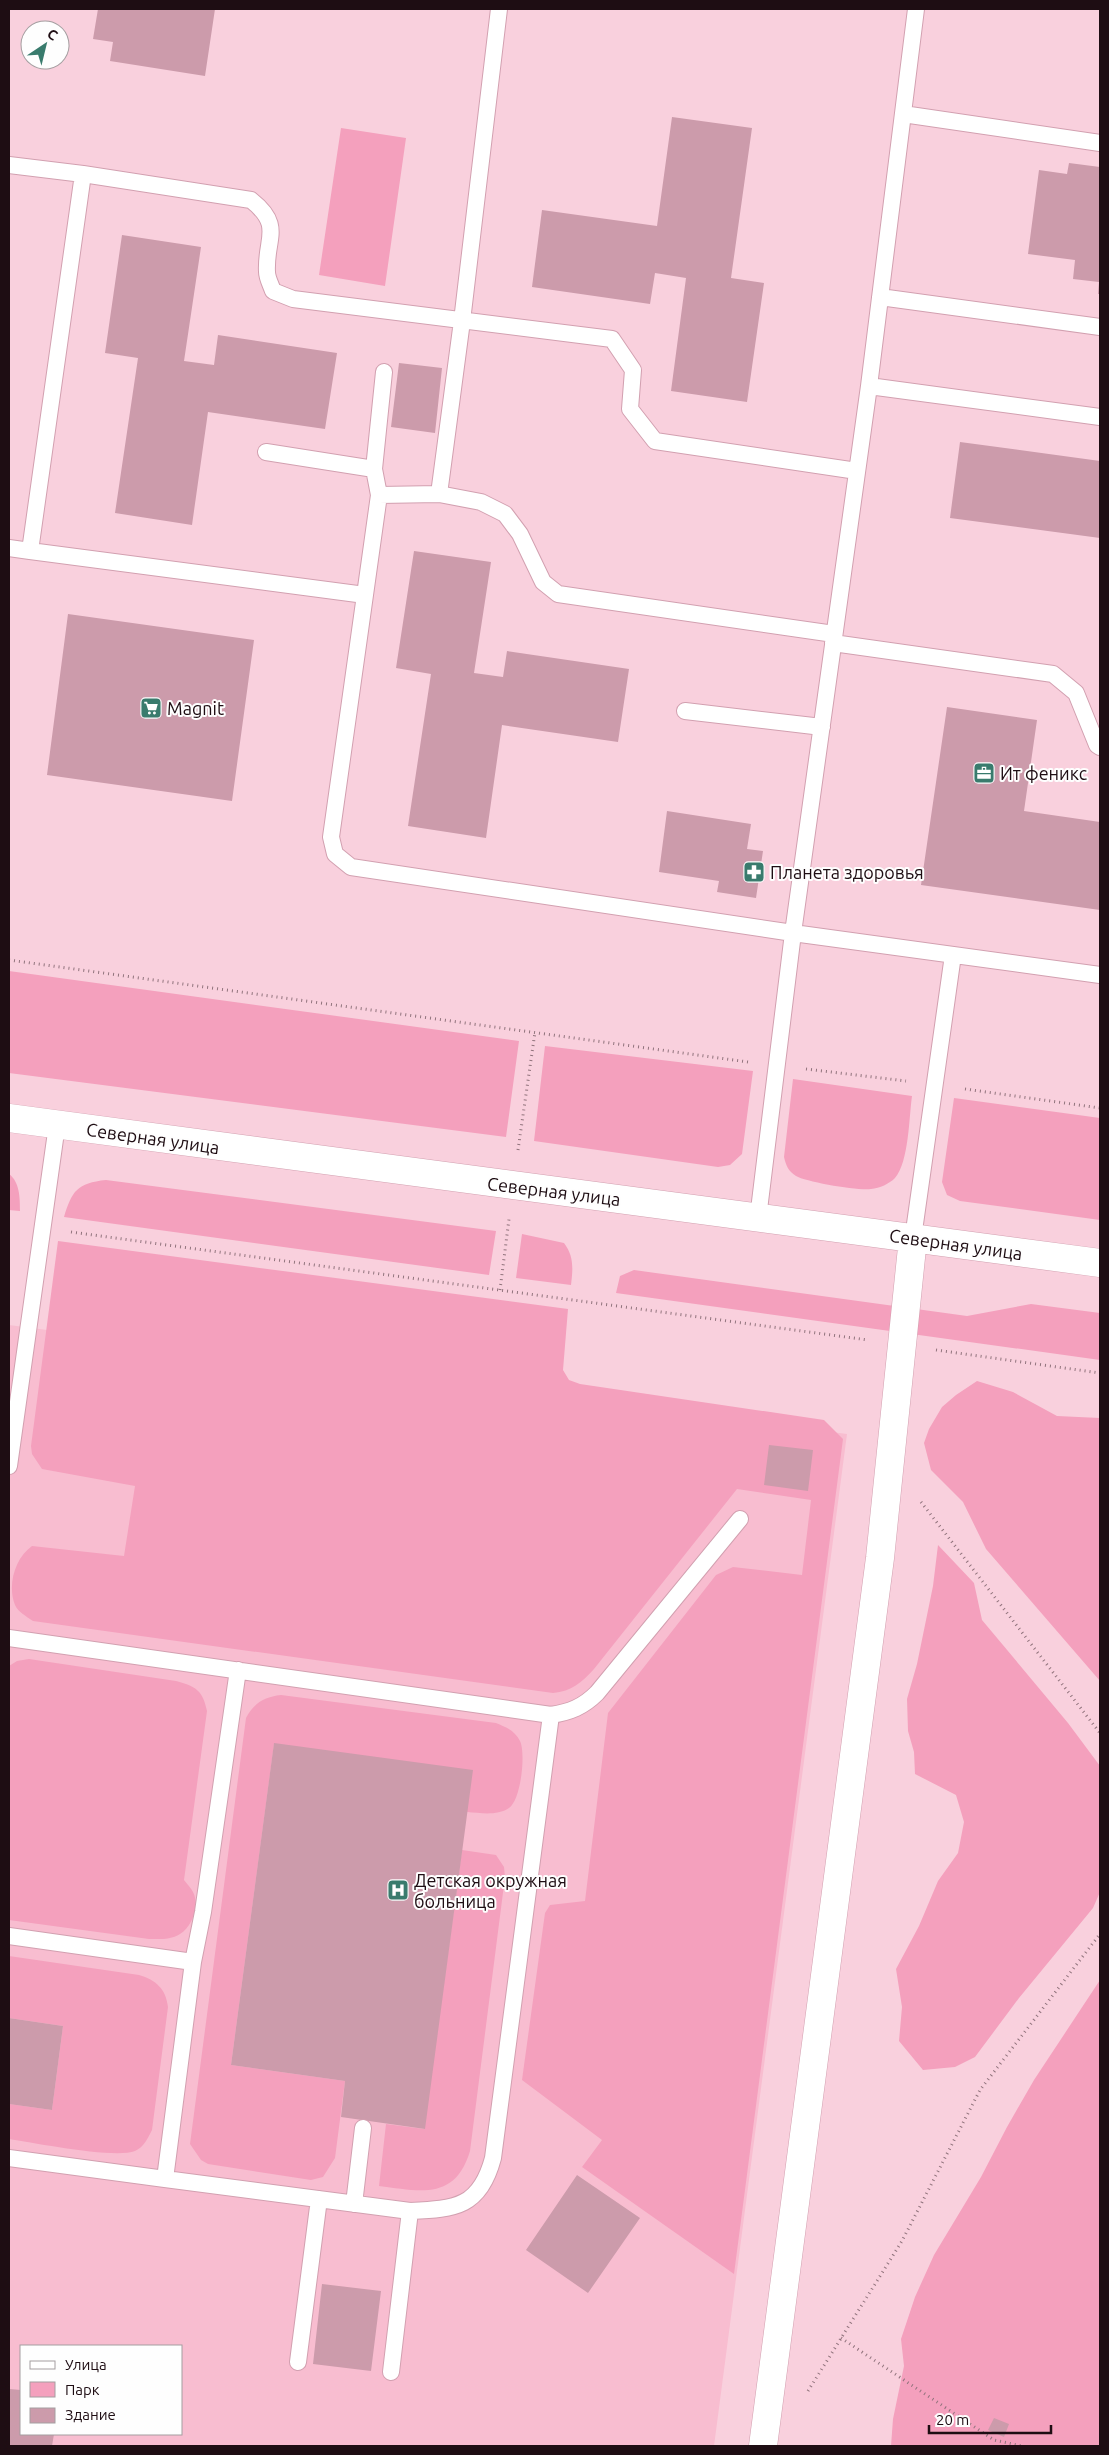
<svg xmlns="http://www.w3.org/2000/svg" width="1109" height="2455" viewBox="0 0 1109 2455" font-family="Ubuntu,sans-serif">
<rect width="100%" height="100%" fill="#f9d0dd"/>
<!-- built -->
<path fill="#f8bdd0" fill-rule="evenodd" d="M9,1325L847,1434L714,2446H9ZM21,2346H181V2434H21Z"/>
<!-- green -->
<path fill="#f4a0bd" d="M341,128L406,138L385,286L319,275Z
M9,971L519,1041L506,1137L9,1073Z
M545,1046L753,1071L742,1154L730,1165L718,1167L534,1141Z
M793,1079L912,1096C909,1117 909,1162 895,1178C889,1184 880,1188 871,1189C859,1191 806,1182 796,1176C788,1171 786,1165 784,1157Z
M954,1098L1100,1118V1220L960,1201L947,1195L942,1182Z
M9,1174C20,1182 20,1199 20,1211L9,1210Z
M106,1180L496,1231L489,1275L64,1217C72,1191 77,1183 106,1180Z
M522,1234L564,1243C574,1256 573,1269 571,1285L516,1278Z
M58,1241L568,1309L563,1370L569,1380L580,1384L824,1420L843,1439L734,2274L582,2167L602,2140L522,2080L545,1913L550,1905L585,1901L608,1713L716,1575L733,1567L802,1575L811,1500L737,1489L594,1669C581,1683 572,1691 553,1693L33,1621C26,1616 18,1612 15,1605C7,1585 15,1558 32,1546L124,1556L135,1486L42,1469L32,1454L31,1446Z
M634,1270L967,1316L1031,1304L1100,1313V1360L616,1293L620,1276Z
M977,1381L1013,1392L1057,1416L1100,1418V1681L986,1549L963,1502L931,1470L924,1443L929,1429L942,1407L956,1395Z
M938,1545L974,1583L982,1620L1068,1723L1100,1766V1892L1093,1908L1019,1998L975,2057L955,2067L923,2070L899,2041L902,2007L896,1969L919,1926L938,1881L958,1853L964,1822L956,1795L915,1774L914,1752L908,1731L907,1699L917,1664L933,1586Z
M29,1659L176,1681C196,1686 203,1691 207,1711L184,1880C187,1884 191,1888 193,1892C200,1905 192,1927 180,1934C171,1940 159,1939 149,1939L9,1920V1666L17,1661Z
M281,1695L496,1723C506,1727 515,1731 520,1741C526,1753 521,1800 509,1808C497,1816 481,1813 467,1812L274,1744L231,2065L345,2081L335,2158L323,2177L311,2180L208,2164L201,2160L190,2144L246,1718C254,1703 264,1697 281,1695Z
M462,1850L496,1855L504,1867L505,1877L470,2151C455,2201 420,2191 379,2186L386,2124L424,2129Z
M9,1956L139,1975C156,1980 166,1989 168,2007L152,2130C148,2138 144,2147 135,2151C115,2159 35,2143 9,2139V2104L52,2110L63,2026L9,2018Z
M1100,1980V2446H891L893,2419L904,2366L901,2339L915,2297L934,2255L981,2177L1007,2127L1034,2080Z"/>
<!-- building -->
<path fill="#cc9bab" d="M98,9H215L205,76L110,61L113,42L93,39Z
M672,117L752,128L731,278L764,283L747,402L671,391L686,278L655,273L650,304L532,287L542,210L657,226Z
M1069,163L1100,167V294H1098L1099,282L1073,279L1075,260L1028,254L1039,170L1067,174Z
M122,235L201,247L184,361L214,365L218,335L337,353L325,429L208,412L192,525L115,513L138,358L105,353Z
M399,363L442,368L435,433L391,427Z
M960,442L1100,461V538L950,518Z
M414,551L491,562L474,673L503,677L507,651L629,669L618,742L502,725L486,838L408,826L431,674L396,668Z
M68,614L254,640L232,801L47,775Z
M947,707L1037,720L1024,811L1100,822V910L921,885Z
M667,811L751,824L747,849L763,851L756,898L717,892L719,881L659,872Z
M769,1445L813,1450L808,1491L764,1485Z
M274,1743L473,1770L425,2129L341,2117L345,2081L231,2065Z
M9,2018L63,2026L52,2110L9,2104Z
M577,2175L640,2218L588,2293L526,2250Z
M322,2284L381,2291L371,2371L313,2364Z
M9,2389L21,2390V2434H54L52,2446H9Z
M994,2418L1009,2424L1004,2437L988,2430Z"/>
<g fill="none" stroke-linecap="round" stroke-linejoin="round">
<!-- lane casing -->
<g stroke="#d2a0b0" stroke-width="18">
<path id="lane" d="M903,114L1100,143
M9,165L83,174L30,551L365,595L331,837L335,854L351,867L793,933L1100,975
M83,174L251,200C284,226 265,239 267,272C267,278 271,285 273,291L293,299L612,339L633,370L630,409L655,441L857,471
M880,297L1100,327
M869,386L1100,417
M266,452L374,469
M439,494L481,502L505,514L520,534L543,582L558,594L834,634
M379,495L374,469L384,372
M9,548L30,551
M365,595L379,495L439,494L462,321L499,9
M833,643L1053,674L1076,693L1097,745L1100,747
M685,711L822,727
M758,1218L793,933L869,386L916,9
M913,1238L953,955
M9,1466L57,1125
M9,1638L551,1715L493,2158C480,2207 456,2209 410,2211L165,2179
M551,1715C570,1712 583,1707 597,1693L740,1519
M9,1936L193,1962L165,2179L9,2158
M193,1962L203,1912L238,1670
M354,2204L363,2128
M298,2362L319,2199
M391,2372L410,2211"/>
</g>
<!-- secondary casing -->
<g stroke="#d2a0b0" stroke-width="29">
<path id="secondary" d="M9,1118L1100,1263
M763,2446L880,1558L913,1238"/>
</g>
<!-- path -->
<path stroke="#90737c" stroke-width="3" stroke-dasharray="1 4" stroke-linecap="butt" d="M9,960L748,1062
M806,1069L906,1081
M965,1089L1100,1108
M518,1150L535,1032
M71,1232L868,1340
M500,1290L509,1219
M936,1350L1100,1373
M921,1502L1100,1733
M841,2338L994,2440L1022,2446
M808,2391L902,2241L980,2090L1100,1934"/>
<!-- lane -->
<use href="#lane" stroke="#fff" stroke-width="16"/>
<!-- secondary -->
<use href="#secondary" stroke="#fff" stroke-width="28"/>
</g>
<!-- icons -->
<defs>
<g id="supermarket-square" transform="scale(1.125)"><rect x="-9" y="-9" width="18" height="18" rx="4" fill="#397b6d" stroke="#fefefe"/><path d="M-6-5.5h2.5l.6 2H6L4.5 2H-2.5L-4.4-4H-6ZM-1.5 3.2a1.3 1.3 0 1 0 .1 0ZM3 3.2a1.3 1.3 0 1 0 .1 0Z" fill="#fff"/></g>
<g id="office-square" transform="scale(1.125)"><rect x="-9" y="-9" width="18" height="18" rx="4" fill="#397b6d" stroke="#fefefe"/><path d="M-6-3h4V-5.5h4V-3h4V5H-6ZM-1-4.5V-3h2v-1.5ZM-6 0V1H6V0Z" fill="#fff"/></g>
<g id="pharmacy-square" transform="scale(1.125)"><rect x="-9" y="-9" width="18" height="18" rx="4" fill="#397b6d" stroke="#fefefe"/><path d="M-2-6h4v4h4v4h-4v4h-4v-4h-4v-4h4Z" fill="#fff"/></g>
<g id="hospital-square" transform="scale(1.125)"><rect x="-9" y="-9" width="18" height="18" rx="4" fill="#397b6d" stroke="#fefefe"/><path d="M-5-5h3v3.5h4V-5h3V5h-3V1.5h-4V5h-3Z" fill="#fff"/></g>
</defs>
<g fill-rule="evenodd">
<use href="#supermarket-square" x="151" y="708"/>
<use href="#office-square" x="984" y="773"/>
<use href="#pharmacy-square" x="754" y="872"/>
<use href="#hospital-square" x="398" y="1890"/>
</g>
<g text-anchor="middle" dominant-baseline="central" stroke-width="4" stroke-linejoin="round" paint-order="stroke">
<!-- poi labels -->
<g font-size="18" fill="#1e0d13" stroke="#fefefe" text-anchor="start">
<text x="167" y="708">Magnit</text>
<text x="1000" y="773">Ит феникс</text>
<text x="770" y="872">Планета здоровья</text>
<text x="414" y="1880">Детская окружная<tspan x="414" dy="21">больница</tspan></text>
</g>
<!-- street labels -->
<g font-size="18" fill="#1e0d13" stroke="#fefefe">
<text transform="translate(153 1138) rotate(8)">Северная улица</text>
<text transform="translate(554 1191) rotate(7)">Северная улица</text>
<text transform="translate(956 1244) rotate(8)">Северная улица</text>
</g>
</g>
<!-- border -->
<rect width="1109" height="2455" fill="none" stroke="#1e0d13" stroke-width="20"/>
<!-- legend -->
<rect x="20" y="2345" width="162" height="90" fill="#fefefe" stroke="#a49ea0"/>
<rect x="30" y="2361" width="25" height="8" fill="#ffffff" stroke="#a49ea0"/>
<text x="65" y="2370" font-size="15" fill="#1e0d13">Улица</text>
<rect x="30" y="2382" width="25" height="15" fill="#f4a0bd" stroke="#a49ea0"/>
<text x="65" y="2395" font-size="15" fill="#1e0d13">Парк</text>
<rect x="30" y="2408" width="25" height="15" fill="#cc9bab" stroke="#a49ea0"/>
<text x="65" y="2420" font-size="15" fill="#1e0d13">Здание</text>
<!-- north arrow -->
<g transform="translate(45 45) rotate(35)"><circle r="24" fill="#fefefe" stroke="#a49ea0"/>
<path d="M0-4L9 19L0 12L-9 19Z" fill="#397b6d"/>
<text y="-8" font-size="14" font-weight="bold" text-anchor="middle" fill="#1e0d13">С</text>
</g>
<!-- scale -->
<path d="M929 2425v8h122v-8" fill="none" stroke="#1e0d13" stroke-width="2.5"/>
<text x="936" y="2425" font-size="15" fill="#1e0d13" stroke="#fefefe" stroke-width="4" paint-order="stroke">20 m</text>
</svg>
